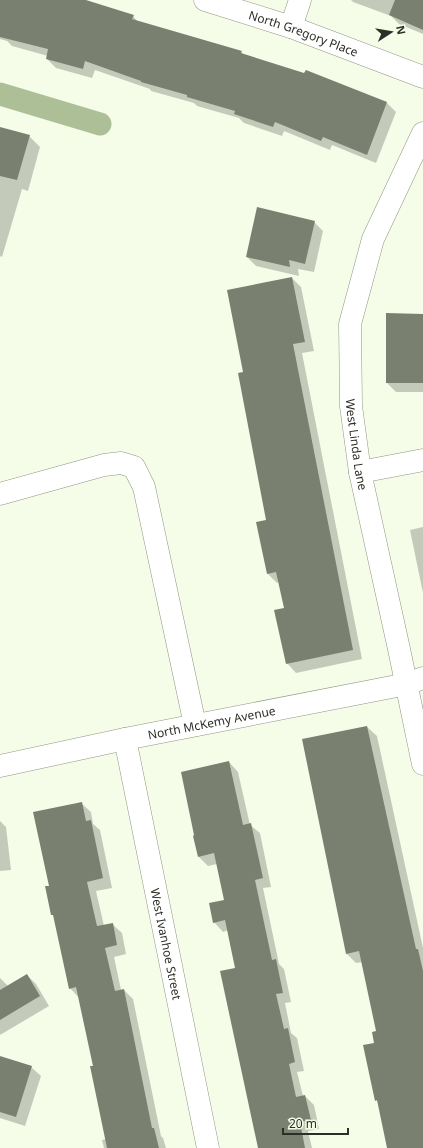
<svg xmlns="http://www.w3.org/2000/svg" width="423" height="1148" viewBox="0 0 423 1148" font-family="'Noto Sans',sans-serif">
<rect width="100%" height="100%" fill="#f5fde9"/>
<!-- shadow -->
<path fill="#0003" d="M0,0H82L133,16L138,22L241,52L244,55L305,75L306,71L387,103L396,112L376,163L332,145L330,150L284,131L282,136L244,123L239,118L197,106L194,103L151,91L150,89L95,70L92,78L56,68L47,59L48,56L12,46L7,41L0,39Z
M351,0H423V34L399,24L391,16L353,2Z
M0,128L29,136L40,147L28,191L22,189L2,257L0,256Z
M314,222L323,231L314,272L298,269L299,276L256,266L247,257Z
M292,278L301,287L314,351L302,353L362,659L296,673L287,663L285,609L279,582L277,583L268,574L267,521L245,373Z
M423,315V392H396L387,383Z
M423,527V593L410,530Z
M367,727L377,736L423,948V1148H388L379,1103L376,1100L375,1043L378,1032L363,962L356,963L347,954L303,740Z
M229,762L238,772L250,825L260,833L271,887L263,888L279,964L284,969L291,1002L285,1003L291,1033L297,1038L304,1071L297,1072L303,1096H305L314,1105L319,1129L308,1131L312,1148H259L236,969L228,930L223,932L214,922L225,901L217,864L208,866L199,857Z
M81,803L91,812L93,824L100,830L112,888L96,891L104,926L112,924L122,933L126,954L114,957L121,990H124L133,999L161,1136L163,1138L166,1148H104L102,1140L106,1139L94,1067L79,998L70,988L55,917L52,914L50,886Z
M0,821L6,827L11,870L0,871Z
M27,975L36,984L49,1006L0,1035V978L8,986Z
M0,1057L31,1067L41,1076L25,1126L0,1118Z"/>
<g fill="none" stroke-linecap="round" stroke-linejoin="round">
<!-- canal -->
<path stroke="#adbf96" stroke-width="23" d="M0,94L100,124"/>
</g>
<!-- building -->
<path fill="#79806f" d="M0,0H86L134,15L132,19L242,51L241,53L304,73L306,70L387,102L367,155L323,137L321,141L275,122L273,127L234,114L235,111L187,97V95L141,82V81L85,61L83,69L46,59L48,49L0,37Z
M395,0H423V30L389,15Z
M0,127L30,135L17,180L0,176Z
M257,207L315,221L305,264L289,260L290,267L246,257Z
M292,277L305,342L293,344L353,650L286,664L274,610L284,608L276,572L267,574L256,522L266,520L238,373L243,372L227,290Z
M386,313L423,314V383H386Z
M367,726L416,949H418L423,971V1148H387L377,1100L375,1101L363,1045L374,1043L372,1032L376,1031L359,951L346,954L302,739Z
M229,761L243,825L251,823L263,878L255,880L272,960L276,959L283,993L276,994L284,1029L288,1028L295,1062L289,1064L296,1097L305,1095L311,1120L300,1122L305,1148H258L220,971L235,968L225,920L213,923L209,903L224,900L214,853L198,857L193,836L194,835L181,772Z
M82,802L86,821L91,820L103,878L87,882L97,926L113,923L117,945L105,948L115,991L124,989L152,1128H154L159,1148H107L90,1066H93L76,987L69,989L53,915H51L45,886H49L33,812Z
M27,974L40,996L0,1020V990Z
M0,1056L32,1066L16,1117L0,1112Z"/>
<g fill="none" stroke-linecap="round" stroke-linejoin="round">
<!-- minor casing -->
<g stroke="#8e9684" stroke-width="23">
<g id="minor">
<path id="s1" d="M205,0L291,27L423,77"/>
<path d="M291,27L300,0"/>
<path id="s2" d="M423,133L373,239L350,324L351,406L360,472L399,649L423,764"/>
<path d="M360,472L423,460"/>
<path d="M0,494L104,465L121,463L134,467L144,487L195,725"/>
<path id="s3" d="M125,739L208,1148"/>
<path id="s4" d="M0,766L125,739L407,684L423,678"/>
</g>
</g>
<!-- minor -->
<use href="#minor" stroke="#fff" stroke-width="22"/>
</g>
<g text-anchor="middle" dominant-baseline="central" stroke-width="3" stroke-linejoin="round" paint-order="stroke">
<!-- street labels -->
<g font-size="12" fill="#2b2f27" stroke="#f5fde9">
<text stroke="none"><textPath href="#s1" startOffset="104">North Gregory Place</textPath></text>
<text stroke="none"><textPath href="#s2" startOffset="326">West Linda Lane</textPath></text>
<text stroke="none"><textPath href="#s4" startOffset="216">North McKemy Avenue</textPath></text>
<text stroke="none"><textPath href="#s3" startOffset="209">West Ivanhoe Street</textPath></text>
</g>
</g>
<!-- north arrow -->
<g transform="translate(391 32) rotate(78)" stroke="#f5fde9" stroke-width="3" paint-order="stroke">
<path d="M0-3L7 15L0 10L-7 15Z" fill="#2b2f27"/>
<text y="-6" font-size="11" font-weight="bold" text-anchor="middle" fill="#2b2f27">N</text>
</g>
<!-- scale -->
<path d="M283 1128v6h65v-6" fill="none" stroke="#2b2f27" stroke-width="2"/>
<text x="289" y="1128" font-size="12" fill="#2b2f27" stroke="#f5fde9" stroke-width="3" paint-order="stroke">20 m</text>
</svg>
